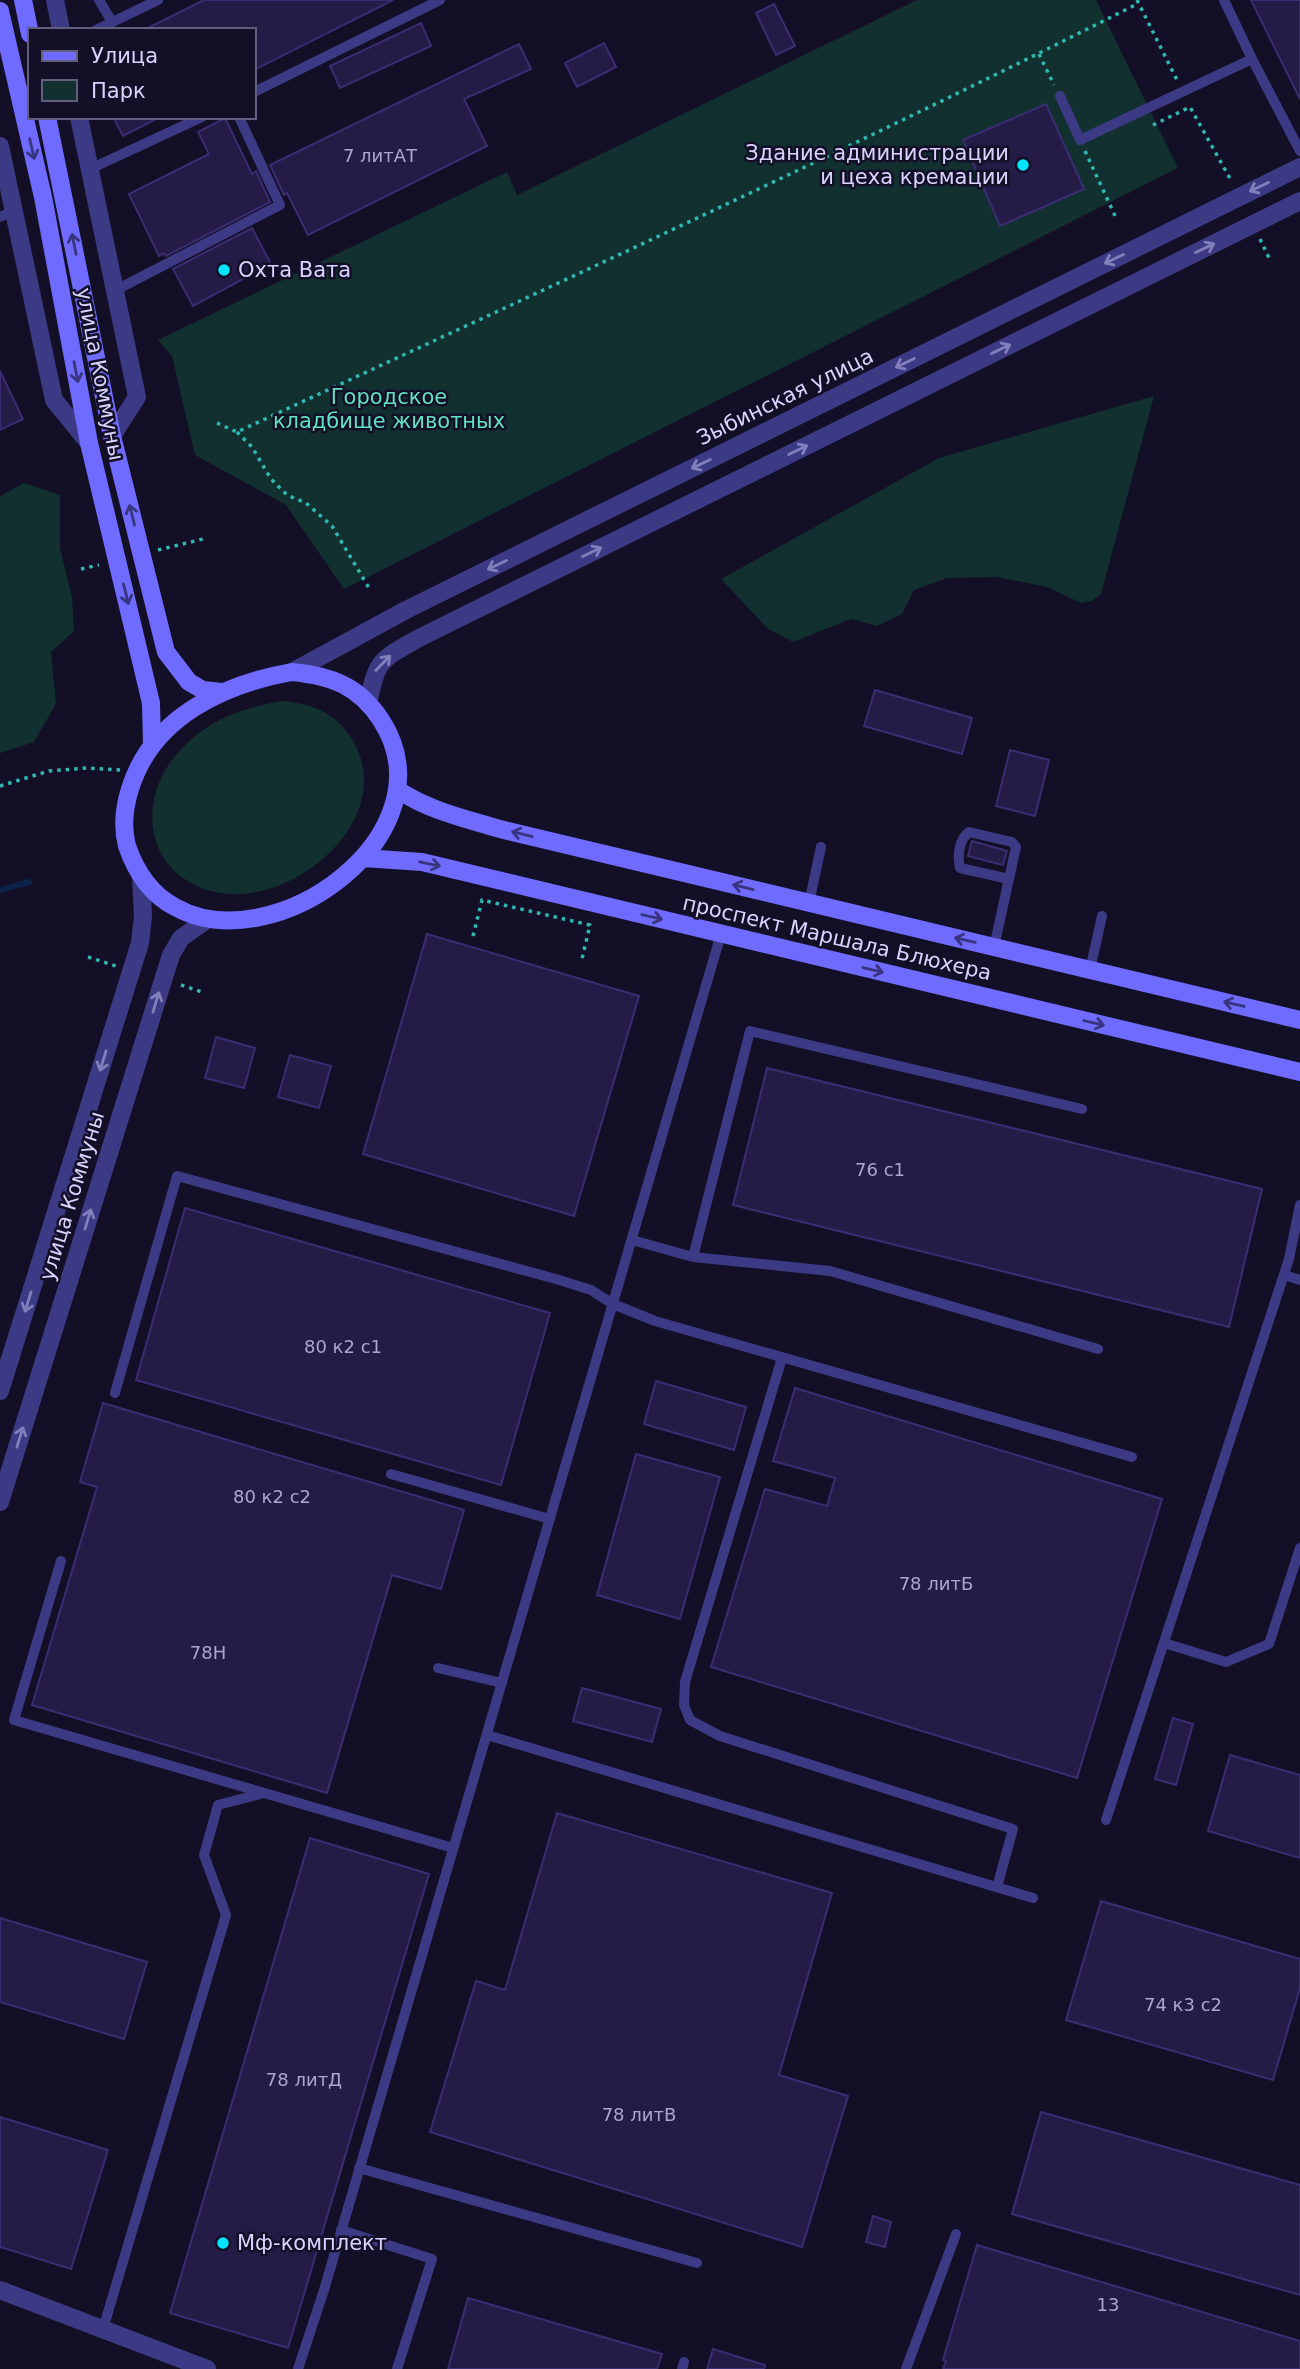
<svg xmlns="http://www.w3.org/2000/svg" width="1300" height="2369" viewBox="0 0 1300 2369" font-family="'DejaVu Sans',sans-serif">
<rect width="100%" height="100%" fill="#130f26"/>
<!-- green -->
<path fill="#12302f" d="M917,0H1096L1178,168L344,589L286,505L195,455L172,356L158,340L507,172L517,195Z
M1154,396L1101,594L1092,601L1081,603L1047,587L997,577L947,578L914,590L902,614L877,626L851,619L793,642L768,629L721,579L939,458Z
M24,483L60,495V548L72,597L74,631L51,652L56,704L34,742L0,753V496Z
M282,701C310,703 334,712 350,736C404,817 290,913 211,891C141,871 136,794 183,747C210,719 245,707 282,701Z"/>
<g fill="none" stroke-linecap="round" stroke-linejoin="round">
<!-- stream -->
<path stroke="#0c2248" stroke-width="6" d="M0,890L29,882"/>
</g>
<!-- building -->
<path fill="#241b47" stroke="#3b2d73" stroke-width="2" d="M204,0H393L254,70V30H144Z
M1251,0H1300V99Z
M774,4L795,46L776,55L756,13Z
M421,23L431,46L340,88L330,66Z
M604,43L616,67L577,87L565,63Z
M519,44L531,69L464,99L487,146L308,235L287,193L284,195L270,165Z
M1046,104L1084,189L1000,226L963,140Z
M113,117H160L123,136Z
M225,118L252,174L256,171L270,202L166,256L164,253L159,256L129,194L209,154L198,132Z
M252,228L271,264L193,306L173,269Z
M0,371L23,419L0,430Z
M875,690L972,718L962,754L864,726Z
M1010,750L1049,760L1035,816L996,806Z
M972,841L1007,851L1003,865L968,856Z
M427,934L639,996L574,1216L363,1154Z
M216,1037L255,1048L244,1088L205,1078Z
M290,1055L331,1066L319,1108L278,1097Z
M767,1068L1262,1189L1229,1327L733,1205Z
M185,1208L550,1313L501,1485L136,1380Z
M656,1381L746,1407L734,1450L644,1424Z
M795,1388L1162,1499L1077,1778L711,1667L765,1489L827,1506L835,1478L773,1461Z
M103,1403L464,1510L441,1589L392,1575L327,1793L32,1705L97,1487L80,1482Z
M636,1454L720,1477L680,1619L597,1595Z
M582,1688L661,1709L652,1742L573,1721Z
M1173,1718L1193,1724L1176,1785L1155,1779Z
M1230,1755L1300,1775V1858L1208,1831Z
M557,1813L832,1893L779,2075L848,2096L802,2247L430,2132L476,1981L505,1990Z
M310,1838L429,1874L288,2348L170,2313Z
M1101,1901L1300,1959V1988L1273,2080L1066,2020Z
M0,1918L147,1962L124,2039L0,2002Z
M1041,2112L1300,2185V2295L1012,2214Z
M0,2117L108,2150L71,2269L0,2247Z
M873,2216L891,2222L885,2247L866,2242Z
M977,2245L1300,2341V2369H943L946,2361L943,2360Z
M468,2298L662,2354L657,2369H448Z
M713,2349L765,2365L764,2369H707Z"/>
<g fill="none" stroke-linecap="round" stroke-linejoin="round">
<!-- path -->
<path stroke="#2fb8b0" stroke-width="3.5" stroke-dasharray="3.5 5" stroke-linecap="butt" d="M1137,0L1177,80
M1039,54L1054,85
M1153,125L1190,107L1232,182
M1085,151L1117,220
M1260,239L1270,260
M217,423L237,432C539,292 841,154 1137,4
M237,432L252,447L271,479L287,495L306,503L332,526L369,588
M158,550L203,539
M81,569L99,565
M0,786L49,771L87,768L120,770
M473,936L482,900L590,925L581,963
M88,957L116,966
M181,985L205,993"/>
<!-- lane -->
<path stroke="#3d3a85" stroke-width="10" d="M99,0L112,22
M1224,0L1252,59L1300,151
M96,30L158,0
M254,92L440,0
M1060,96L1080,140L1252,59
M90,169L202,117
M0,217L14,211
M116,290L280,205L239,117
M809,903L821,847
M994,947L1016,847L1012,842L969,832C959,840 957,855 960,868L1009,879
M1090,970L1102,916
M632,1240L693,1257L830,1271L1098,1349
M693,1257L750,1031L1082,1109
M1284,1275L1300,1280
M782,1358L685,1682L684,1705L690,1720L720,1736L1013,1829L997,1887
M115,1393L177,1176L556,1279L591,1290L613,1304L655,1321L1132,1457
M391,1474L550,1519
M61,1561L14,1720L453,1848
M1164,1643L1226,1662L1269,1644L1300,1548
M438,1668L502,1683
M487,1735L1033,1898
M1106,1820L1289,1259L1300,1205
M359,2168L697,2263
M341,2230L432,2259L397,2369
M103,2329L226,1915L204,1855L218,1805L260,1794
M298,2369L324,2290L721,934
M682,2369L684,2362
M906,2369L956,2234"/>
<!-- street -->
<path stroke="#3d3a85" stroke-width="18" d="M55,0L61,30
M79,117L137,397L112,436
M0,146L54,400L89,443
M292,672L406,610L1300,167
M368,704C377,658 381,660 419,638L1300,201
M0,1391L140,943L143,916L141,876
M0,1502L171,955L181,938L208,919
M0,2290L207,2369"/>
<!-- secondary -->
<path stroke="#6f6bff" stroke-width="18" d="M23,0L30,34
M0,11L43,197L89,443L151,703L152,746
M47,117L112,436L166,652L189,682L203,690L222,692
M292,672C332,676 359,686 381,720C454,832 275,963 175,907C150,894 136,872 127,846C122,827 124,808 130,789C152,717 224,684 292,672Z
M398,790C430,811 464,818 500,829L1300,1020
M363,858L422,862L1300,1072"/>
</g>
<!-- one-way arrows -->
<defs><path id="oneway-shaft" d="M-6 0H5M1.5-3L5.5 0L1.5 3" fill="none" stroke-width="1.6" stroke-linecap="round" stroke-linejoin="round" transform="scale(1.75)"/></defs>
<g stroke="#38347d">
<use href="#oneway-shaft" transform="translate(32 149) rotate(77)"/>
<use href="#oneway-shaft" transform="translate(74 244) rotate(-101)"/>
<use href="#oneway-shaft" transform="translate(76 372) rotate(79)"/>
<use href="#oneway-shaft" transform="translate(132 515) rotate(-104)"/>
<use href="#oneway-shaft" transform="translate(126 594) rotate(76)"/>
<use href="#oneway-shaft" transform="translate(522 834) rotate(-166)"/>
<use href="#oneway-shaft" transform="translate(430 864) rotate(12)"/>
<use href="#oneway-shaft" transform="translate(743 887) rotate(-166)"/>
<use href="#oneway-shaft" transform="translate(652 917) rotate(13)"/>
<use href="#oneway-shaft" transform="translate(965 940) rotate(-167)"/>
<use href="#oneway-shaft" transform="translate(873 970) rotate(13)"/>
<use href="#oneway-shaft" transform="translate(1234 1004) rotate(-167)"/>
<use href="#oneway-shaft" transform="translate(1094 1023) rotate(13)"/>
</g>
<g stroke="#837fbc">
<use href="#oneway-shaft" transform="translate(1259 187) rotate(154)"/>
<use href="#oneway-shaft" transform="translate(1205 248) rotate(-26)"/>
<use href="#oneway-shaft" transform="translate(1114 259) rotate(154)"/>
<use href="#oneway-shaft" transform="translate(1001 349) rotate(-26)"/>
<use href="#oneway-shaft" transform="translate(905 363) rotate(154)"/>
<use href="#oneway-shaft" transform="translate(798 450) rotate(-26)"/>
<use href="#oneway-shaft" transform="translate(701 464) rotate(154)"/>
<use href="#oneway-shaft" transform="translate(592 552) rotate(-26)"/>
<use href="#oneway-shaft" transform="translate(497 565) rotate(154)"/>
<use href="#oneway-shaft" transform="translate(383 663) rotate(-46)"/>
<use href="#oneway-shaft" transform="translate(156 1002) rotate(-73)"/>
<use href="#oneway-shaft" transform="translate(103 1061) rotate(107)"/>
<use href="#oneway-shaft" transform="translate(88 1219) rotate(-73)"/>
<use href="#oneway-shaft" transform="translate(28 1302) rotate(107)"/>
<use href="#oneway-shaft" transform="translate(20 1437) rotate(-73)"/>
</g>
<!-- markers -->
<g fill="#00e5ff" stroke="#130f26" stroke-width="2.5">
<circle cx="1023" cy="165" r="7"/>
<circle cx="224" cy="270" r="7"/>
<circle cx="223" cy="2243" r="7"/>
</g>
<g text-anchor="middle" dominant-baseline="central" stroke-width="5" stroke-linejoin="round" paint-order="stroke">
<!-- number labels -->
<g font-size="18" fill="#aca6d1">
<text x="380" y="155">7 литАТ</text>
<text x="880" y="1169">76 с1</text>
<text x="343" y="1346">80 к2 с1</text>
<text x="272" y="1496">80 к2 с2</text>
<text x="936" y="1583">78 литБ</text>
<text x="208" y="1652">78Н</text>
<text x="1183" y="2004">74 к3 с2</text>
<text x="304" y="2079">78 литД</text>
<text x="639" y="2114">78 литВ</text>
<text x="1108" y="2304">13</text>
</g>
<!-- poi labels -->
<g font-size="21" fill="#d9d4ff" stroke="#130f26" text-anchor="start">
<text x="1009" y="153" text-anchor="end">Здание администрации<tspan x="1009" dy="24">и цеха кремации</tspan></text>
<text x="238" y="270">Охта Вата</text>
<text x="237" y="2243">Мф-комплект</text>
</g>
<!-- street labels -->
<g font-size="21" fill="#d9d4ff" stroke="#130f26">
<text transform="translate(100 374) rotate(79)">улица Коммуны</text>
<text transform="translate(785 397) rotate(-26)">Зыбинская улица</text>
<text transform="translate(837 938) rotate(13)">проспект Маршала Блюхера</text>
<text transform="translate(72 1196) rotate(-73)">улица Коммуны</text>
</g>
<!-- park labels -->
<g font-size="21" fill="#5fe0c0" stroke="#130f26">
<text x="389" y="397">Городское<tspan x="389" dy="24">кладбище животных</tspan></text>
</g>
</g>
<!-- legend -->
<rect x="28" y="28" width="228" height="91" fill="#130f26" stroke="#625e7d" stroke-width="2"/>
<rect x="42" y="51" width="35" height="10" fill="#6f6bff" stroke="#625e7d" stroke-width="2"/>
<text x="91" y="63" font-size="21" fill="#d9d4ff">Улица</text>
<rect x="42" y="80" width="35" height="21" fill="#12302f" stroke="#625e7d" stroke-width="2"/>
<text x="91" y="98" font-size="21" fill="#d9d4ff">Парк</text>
</svg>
